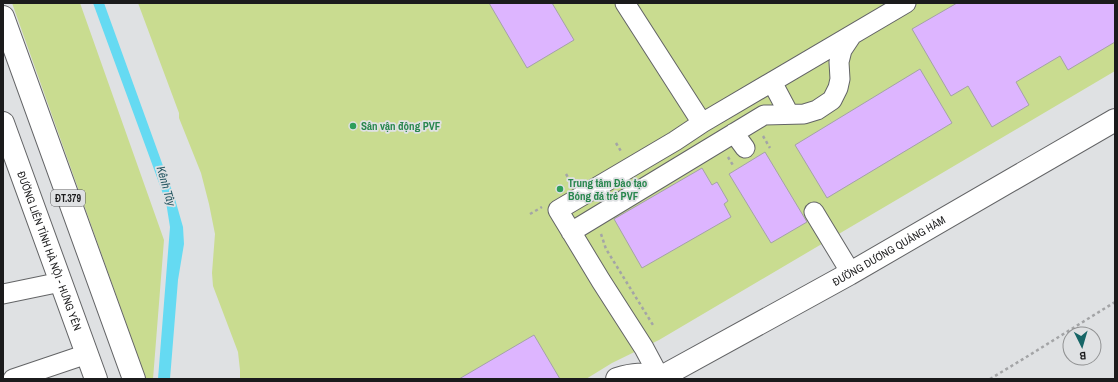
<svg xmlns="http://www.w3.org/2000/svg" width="1118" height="382" viewBox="0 0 1118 382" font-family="'Archivo Narrow',sans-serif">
<rect width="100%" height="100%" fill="#dfe1e3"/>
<!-- green -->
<path fill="#c9dc90" d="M12,3H80L164,240L153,379H146Z
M138,3H1115V71L659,340L612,363L586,379H240V370L238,352L213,286L212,273L215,234L209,204L201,173L179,118V113Z"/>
<!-- water -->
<path fill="#65daf2" d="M93,3H104L175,199L183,227L184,244L178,280L170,379H158L170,227L166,202Z"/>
<!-- building -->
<path fill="#ddb5ff" stroke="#a4a3a5" d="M489,3H552L574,40L527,68Z
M957,3H1115V42L1068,70L1060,56L1016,82L1029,105L992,127L968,86L951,96L912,29Z
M920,69L952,123L827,198L795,145Z
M765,152L807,222L771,243L729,174Z
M702,168L712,185L717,182L728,201L724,204L731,217L642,268L614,219Z
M534,335L560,379H459Z"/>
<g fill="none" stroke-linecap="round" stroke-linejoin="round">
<!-- minor casing -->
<g stroke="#636466" stroke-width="21">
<path id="minor" d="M625,3L702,123
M772,82L789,114
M734,133L745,148
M814,212L851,273
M571,232L764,115L804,114L817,110L832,100L838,88L840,79L839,62L842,50L852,35
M3,294L61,282
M660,378L644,348L601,281L558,210L675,141L702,123L906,3
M13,379L87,354"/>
</g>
<!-- major casing -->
<g stroke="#636466" stroke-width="24">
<g id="major">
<path d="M617,379C633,374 643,373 660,378"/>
<path id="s1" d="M658,379L849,274L1115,120"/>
</g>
</g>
<!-- highway casing -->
<g stroke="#636466" stroke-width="24">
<g id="highway">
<path d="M3,17L134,379"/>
<path id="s2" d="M3,123L96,379"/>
</g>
</g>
<!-- path -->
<path stroke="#a3a4a6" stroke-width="2.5" stroke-dasharray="3 3" stroke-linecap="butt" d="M763,136L770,148
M616,143L622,153
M728,157L734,167
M566,174L571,182
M530,214L542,207
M601,234L606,249L653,325
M990,379L1028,356L1115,302"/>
<!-- minor -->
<use href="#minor" stroke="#fff" stroke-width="19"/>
<!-- major -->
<use href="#major" stroke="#fff" stroke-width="22"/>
<!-- highway -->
<use href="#highway" stroke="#fff" stroke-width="22"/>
</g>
<!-- markers -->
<g fill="#2e9e5b" stroke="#dfe1e3" stroke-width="1.5">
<circle cx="353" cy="126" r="4"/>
<circle cx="560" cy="189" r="4"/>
</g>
<g text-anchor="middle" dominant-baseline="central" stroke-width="3.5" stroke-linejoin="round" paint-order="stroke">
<!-- shield labels -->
<rect fill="#dfe1e3" stroke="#565658" stroke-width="1" x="51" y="190" width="34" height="16" rx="3"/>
<g font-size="10" font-weight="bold" fill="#1b1b1c">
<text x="68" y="198">ĐT.379</text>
</g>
<!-- leisure labels -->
<g font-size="11" font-weight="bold" fill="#27864d" stroke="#dfe1e3" text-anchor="start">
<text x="361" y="126">Sân vận động PVF</text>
<text x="568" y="183">Trung tâm Đào tạo<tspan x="568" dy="13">Bóng đá trẻ PVF</tspan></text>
</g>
<!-- street labels -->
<g font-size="11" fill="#1b1b1c" stroke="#dfe1e3">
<text stroke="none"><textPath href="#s2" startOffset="136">ĐƯỜNG LIÊN TỈNH HÀ NỘI - HƯNG YÊN</textPath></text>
<text stroke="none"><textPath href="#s1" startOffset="264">ĐƯỜNG DƯƠNG QUẢNG HÀM</textPath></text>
</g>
<!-- water labels -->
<g font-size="12" font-style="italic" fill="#295a65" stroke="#dfe1e3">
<text transform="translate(166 186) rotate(74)">Kênh Tây</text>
</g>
</g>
<!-- border -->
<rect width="1118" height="382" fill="none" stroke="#1b1b1c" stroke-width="8"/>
<!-- north arrow -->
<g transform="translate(1082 346) rotate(175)"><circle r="19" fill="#dfe1e3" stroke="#919293"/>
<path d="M0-3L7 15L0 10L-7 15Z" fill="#166566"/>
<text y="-6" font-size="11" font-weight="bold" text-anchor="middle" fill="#1b1b1c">B</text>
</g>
</svg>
